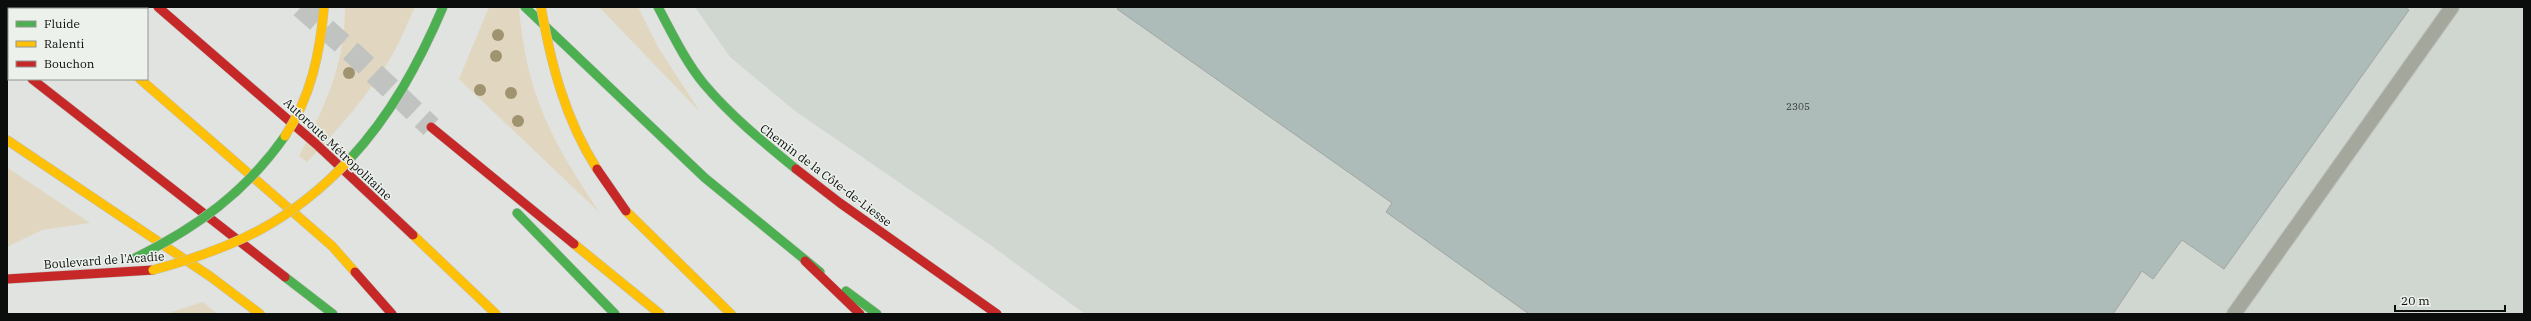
<svg xmlns="http://www.w3.org/2000/svg" width="2531" height="321" viewBox="0 0 2531 321" font-family="'IBM Plex Serif',serif">
<rect width="100%" height="100%" fill="#e0e3e0"/>
<!-- built -->
<path fill="#cfd7d0" d="M695,7H2524V314H1085L989,244L795,111L730,57Z"/>
<!-- green -->
<path fill="#e1d7c0" d="M345,7H415C408,22 402,37 394,52C371,93 339,128 307,162L299,156C325,107 345,64 345,7Z
M489,7H519C526,94 552,142 600,213L459,79Z
M599,7H638L658,47L700,112Z
M7,168H8L90,223L42,230L7,247Z
M203,302L218,314H165Z"/>
<!-- building -->
<path fill="#adbcb8" stroke="#a2a5a4" d="M1119,7H2405L2409,10L2224,269L2182,240L2153,279L2142,271L2113,314H1529L1386,212L1392,203L1117,9Z"/>
<g fill="none" stroke-linecap="round" stroke-linejoin="round">
<!-- highway-tunnel -->
<path stroke="#c0c3c0" stroke-width="22" stroke-dasharray="22 11" stroke-linecap="butt" d="M301,7L355,55L431,127"/>
<!-- lane casing -->
<g stroke="#bfc0bf" stroke-width="16">
<path id="lane" d="M2234,314L2452,7"/>
</g>
<!-- fast casing -->
<g stroke="#bfc0bf" stroke-width="10">
<path id="fast" d="M55,7L58,9
M525,7L705,178L820,272
M658,7C672,33 685,61 704,84C731,116 763,142 796,169
M517,213L615,314
M285,277L333,314
M846,291L877,314"/>
</g>
<!-- slow casing -->
<g stroke="#bfc0bf" stroke-width="10">
<path id="slow" d="M7,59L9,61
M140,79L332,246L355,272
M7,140L211,277L260,314
M626,211L731,314
M413,235L496,314
M574,244L660,314"/>
</g>
<!-- jam casing -->
<g stroke="#bfc0bf" stroke-width="10">
<path id="jam" d="M158,7L316,144L413,235
M32,79L285,277
M431,127L574,244
M796,169L840,203L997,314
M805,261L860,314
M355,272L392,314
M7,279L153,270"/>
</g>
<!-- lane -->
<use href="#lane" stroke="#a4a79b" stroke-width="14"/>
<!-- fast -->
<use href="#fast" stroke="#4caf50" stroke-width="9"/>
<!-- slow -->
<use href="#slow" stroke="#ffc107" stroke-width="9"/>
<!-- jam -->
<use href="#jam" stroke="#c62828" stroke-width="9"/>
<!-- fast-bridge casing -->
<g stroke="#bfc0bf" stroke-width="10" stroke-linecap="butt">
<path id="fast-bridge" d="M349,160C391,115 419,63 443,7
M135,258C196,228 246,192 285,136"/>
</g>
<!-- slow-bridge casing -->
<g stroke="#bfc0bf" stroke-width="10" stroke-linecap="butt">
<path id="slow-bridge" d="M541,7C551,64 565,119 597,169
M285,136C311,97 320,53 324,7
M153,270C234,248 291,222 349,160"/>
</g>
<!-- jam-bridge casing -->
<g stroke="#bfc0bf" stroke-width="10" stroke-linecap="butt">
<path id="jam-bridge" d="M597,169L626,211"/>
</g>
<!-- fast-bridge -->
<use href="#fast-bridge" stroke="#4caf50" stroke-width="9"/>
<!-- slow-bridge -->
<use href="#slow-bridge" stroke="#ffc107" stroke-width="9"/>
<!-- jam-bridge -->
<use href="#jam-bridge" stroke="#c62828" stroke-width="9"/>
</g>
<!-- trees -->
<g fill="#a09370">
<circle cx="498" cy="35" r="6"/>
<circle cx="496" cy="56" r="6"/>
<circle cx="349" cy="73" r="6"/>
<circle cx="480" cy="90" r="6"/>
<circle cx="511" cy="93" r="6"/>
<circle cx="518" cy="121" r="6"/>
</g>
<g text-anchor="middle" dominant-baseline="central" stroke-width="3" stroke-linejoin="round" paint-order="stroke">
<!-- number labels -->
<g font-size="10" fill="#343937">
<text x="1798" y="106">2305</text>
</g>
<!-- street labels -->
<g font-size="12" fill="#0b0d0c" stroke="#ecf1ec">
<text transform="translate(338 149) rotate(43)">Autoroute Métropolitaine</text>
<text transform="translate(826 175) rotate(37)">Chemin de la Côte-de-Liesse</text>
<text transform="translate(104 260) rotate(-4)">Boulevard de l'Acadie</text>
</g>
</g>
<!-- border -->
<rect width="2531" height="321" fill="none" stroke="#0b0d0c" stroke-width="16"/>
<!-- legend -->
<rect x="8" y="8" width="140" height="72" fill="#ecf1ec" stroke="#929692"/>
<rect x="16" y="21" width="20" height="6" fill="#4caf50" stroke="#929692"/>
<text x="44" y="28" font-size="12" fill="#0b0d0c">Fluide</text>
<rect x="16" y="41" width="20" height="6" fill="#ffc107" stroke="#929692"/>
<text x="44" y="48" font-size="12" fill="#0b0d0c">Ralenti</text>
<rect x="16" y="61" width="20" height="6" fill="#c62828" stroke="#929692"/>
<text x="44" y="68" font-size="12" fill="#0b0d0c">Bouchon</text>
<!-- scale -->
<path d="M2395 305v6h110v-6" fill="none" stroke="#0b0d0c" stroke-width="2"/>
<text x="2401" y="305" font-size="12" fill="#0b0d0c" stroke="#ecf1ec" stroke-width="3" paint-order="stroke">20 m</text>
</svg>
